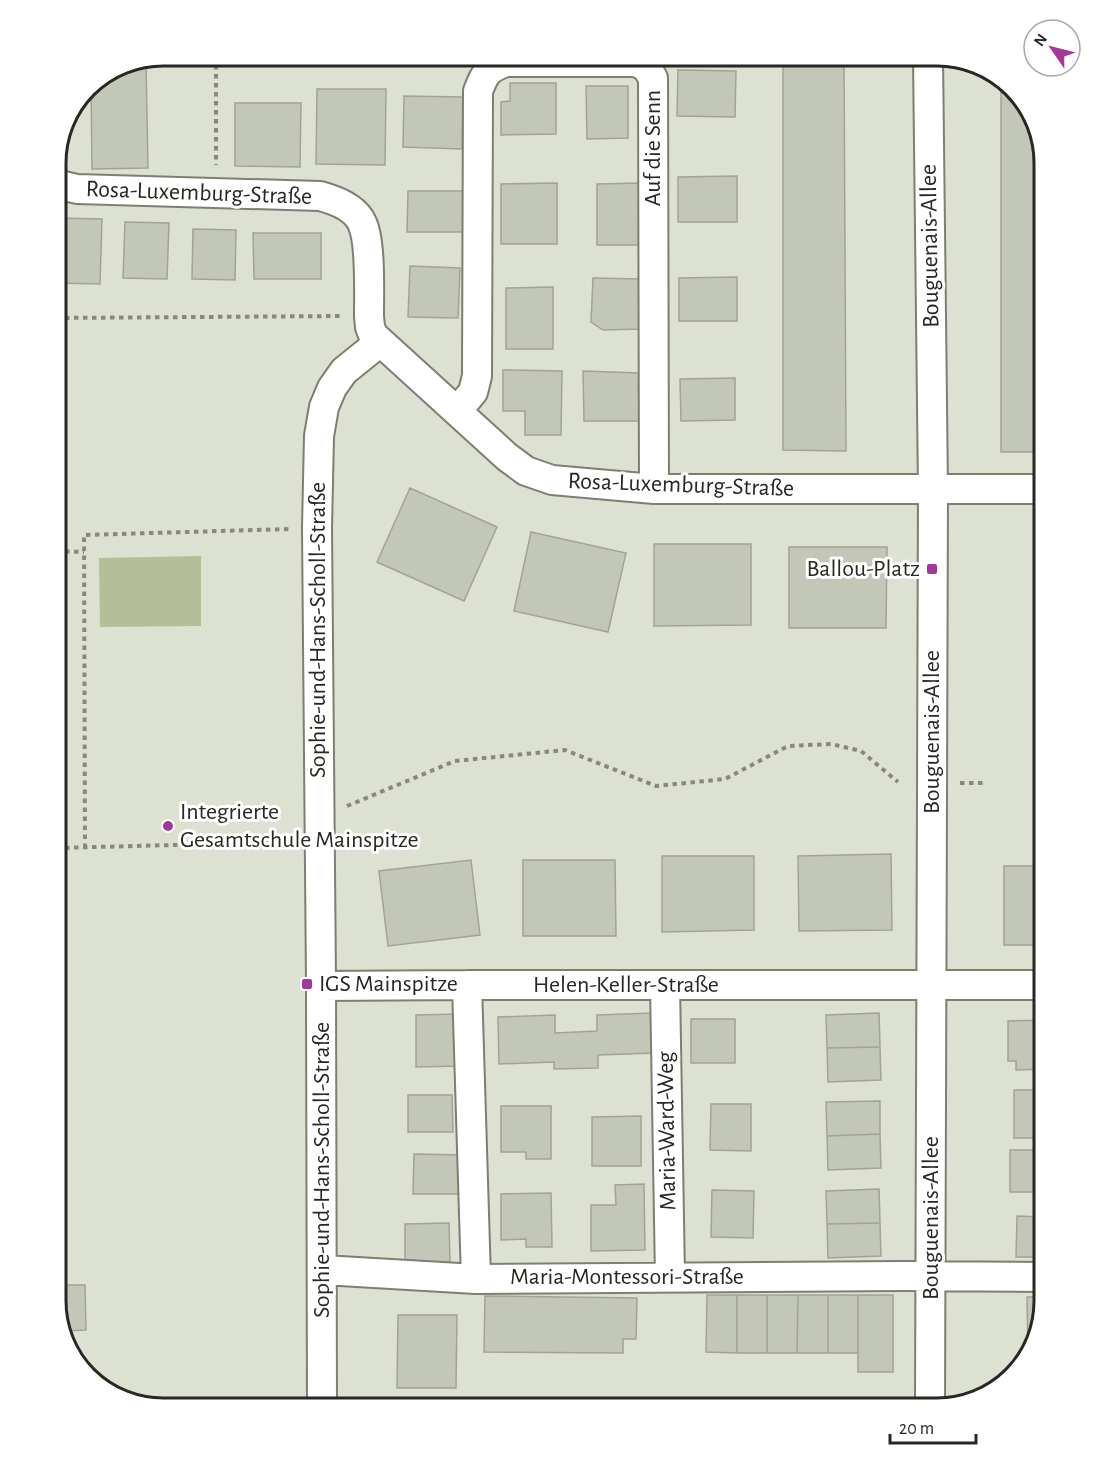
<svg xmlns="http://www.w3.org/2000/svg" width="1100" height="1464" viewBox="0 0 1100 1464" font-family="'Alegreya Sans',sans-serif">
<rect width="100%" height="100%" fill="#dde1d1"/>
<!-- green -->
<path fill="#b5bd99" d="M201,556V626L100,627L99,558Z"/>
<!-- building -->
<path fill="#c3c7b7" stroke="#a1a495" stroke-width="1.5" d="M783,56H844L846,451L783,450Z
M146,62L148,168L92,169L91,83Z
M678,70L736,71L735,117L677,116Z
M1001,80L1030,109L1044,163V452H1001Z
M510,83H556V134L501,135V102L510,101Z
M586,86H628V138L587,139Z
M317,89H386L385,165L316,164Z
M404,96L463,97L462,149L403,147Z
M235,103H301L300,167L235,166Z
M737,176V222H678V177Z
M557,183V244H501V184Z
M641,183V245H597V184Z
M408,191H464L463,232H407Z
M56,218L102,219L100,284L56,283Z
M125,222L169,223L167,279L123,278Z
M193,229L236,230L235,280L192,279Z
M253,233H321V279H254Z
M410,266L460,268L458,318L408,317Z
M737,277V321H679V278Z
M593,278L641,279V329L603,330L591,322Z
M553,287V349H506V288Z
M503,370L562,371L561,435H525V411H503Z
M583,371L639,373L638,392L643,397L642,421H584Z
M735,378V420L681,421L680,379Z
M410,488L497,527L464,601L377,562Z
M531,532L626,553L608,632L514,611Z
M654,544H751V625L654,626Z
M789,547H887L886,628H789Z
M891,854L892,930L799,931L798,856Z
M662,856H754V930L662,932Z
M471,860L480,935L388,946L379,871Z
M523,860H615L616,936H523Z
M1004,866H1044V945H1004Z
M653,1013L654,1053L598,1055V1068L554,1069V1062L499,1064L498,1017L555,1015V1033L597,1031V1015Z
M879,1013L880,1047L827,1048L826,1015Z
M459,1014V1066L416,1067V1015Z
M691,1019H735V1063H691Z
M1044,1020V1069L1016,1070V1061H1008V1021Z
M880,1047L881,1080L828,1082L827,1048Z
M1014,1090H1044V1128H1040V1138H1014Z
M408,1095H452L453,1132H408Z
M880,1101V1134L827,1136L826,1102Z
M711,1104H751V1151L710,1150Z
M501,1106H551V1159H526V1152H501Z
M641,1116V1166H592V1117Z
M880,1134L881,1168L828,1170L827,1136Z
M1010,1150H1044V1192H1010Z
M414,1154L461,1155L460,1194H413Z
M644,1184L645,1250L591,1251V1205H616L615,1185Z
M879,1189L880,1223L827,1224L826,1191Z
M712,1190L754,1191L753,1238L711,1237Z
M551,1193L552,1247H526V1239L501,1240V1194Z
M1017,1216L1044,1217V1257H1016Z
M449,1223L450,1262L405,1263V1224Z
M880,1223L881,1256L828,1258L827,1224Z
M56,1285H85L86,1330L63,1331L56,1301Z
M707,1295H737V1353L706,1352Z
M737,1295H767V1353H737Z
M767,1295H798L797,1353H767Z
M798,1295H828V1353H797Z
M828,1295H858V1353H828Z
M858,1295H893V1372H858Z
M485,1296L637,1298L636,1339H623V1353L484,1352Z
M1027,1297H1044V1302L1031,1352H1028Z
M398,1315H457L456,1388H397Z"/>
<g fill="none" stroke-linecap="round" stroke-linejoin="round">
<!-- street casing -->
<g stroke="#7c7f71" stroke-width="32">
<path id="street" d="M928,56L933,490L930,1408
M56,184L77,189L320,196C335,200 355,207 362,223C371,241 369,294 369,316L370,327L373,335L507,457L526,471L552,480L654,489H1044
M457,411L473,392L477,376L478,91C485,73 487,69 506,62H636L646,67L653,78L654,489
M467,985L476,1279
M665,985L670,1277
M321,986L467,985H1044
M323,1270L476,1279L904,1276L1044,1277
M322,1408L321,982L317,528L319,436L324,407L332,388L344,371L380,342"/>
</g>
<!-- path -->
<path stroke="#87897e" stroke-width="4" stroke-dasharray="4.5 4.5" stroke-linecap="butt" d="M216,56V165
M56,318L340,316
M56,551L84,552
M960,783H983
M347,806L455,761L565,750L656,786L725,779L788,746L831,744L861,751L898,782
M56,848L292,842
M85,848L84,535L289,529"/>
<!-- street -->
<use href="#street" stroke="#fff" stroke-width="28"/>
</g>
<!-- markers -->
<g fill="#a43898" stroke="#fff" stroke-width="2">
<rect x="926" y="563" width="12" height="12" rx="3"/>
<circle cx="168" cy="826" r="6"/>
<rect x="301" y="978" width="12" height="12" rx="3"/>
</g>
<g text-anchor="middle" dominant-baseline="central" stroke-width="6" stroke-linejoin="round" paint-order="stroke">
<!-- street labels -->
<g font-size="24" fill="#272823" stroke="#fff">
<text transform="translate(653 148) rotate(-90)">Auf die Senn</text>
<text transform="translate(199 193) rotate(2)">Rosa-Luxemburg-Straße</text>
<text transform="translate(930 246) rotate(-91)">Bouguenais-Allee</text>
<text transform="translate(681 485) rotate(2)">Rosa-Luxemburg-Straße</text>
<text transform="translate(318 630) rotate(-90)">Sophie-und-Hans-Scholl-Straße</text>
<text transform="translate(932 732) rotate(-90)">Bouguenais-Allee</text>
<text x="626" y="985">Helen-Keller-Straße</text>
<text transform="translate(667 1131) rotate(-91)">Maria-Ward-Weg</text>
<text transform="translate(322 1170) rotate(-90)">Sophie-und-Hans-Scholl-Straße</text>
<text transform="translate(931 1218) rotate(-90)">Bouguenais-Allee</text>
<text x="627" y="1277">Maria-Montessori-Straße</text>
</g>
<!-- poi labels -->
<g font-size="24" fill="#272823" stroke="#fff" text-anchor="start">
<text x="920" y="569" text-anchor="end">Ballou-Platz</text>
<text x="180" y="812">Integrierte<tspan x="180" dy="28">Gesamtschule Mainspitze</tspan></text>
<text x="319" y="984">IGS Mainspitze</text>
</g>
</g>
<!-- crop -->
<path d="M0 0H1100V1464H0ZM163 66H937A97 97 0 0 1 1034 163V1301A97 97 0 0 1 937 1398H163A97 97 0 0 1 66 1301V163A97 97 0 0 1 163 66Z" fill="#fff" fill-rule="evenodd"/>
<path fill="none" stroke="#272823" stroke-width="3" d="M163 66H937A97 97 0 0 1 1034 163V1301A97 97 0 0 1 937 1398H163A97 97 0 0 1 66 1301V163A97 97 0 0 1 163 66Z"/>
<!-- north arrow -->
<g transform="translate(1052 48) rotate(305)"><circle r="28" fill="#ffffff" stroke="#a9a9a7" stroke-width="1.5"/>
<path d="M0-4.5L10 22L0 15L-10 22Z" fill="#a43898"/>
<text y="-9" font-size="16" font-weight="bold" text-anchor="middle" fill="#272823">N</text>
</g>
<!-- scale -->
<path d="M890 1434v9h86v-9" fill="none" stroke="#272823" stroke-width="3"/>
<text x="899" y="1434" font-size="18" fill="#272823" stroke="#ffffff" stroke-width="4.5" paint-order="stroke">20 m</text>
</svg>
